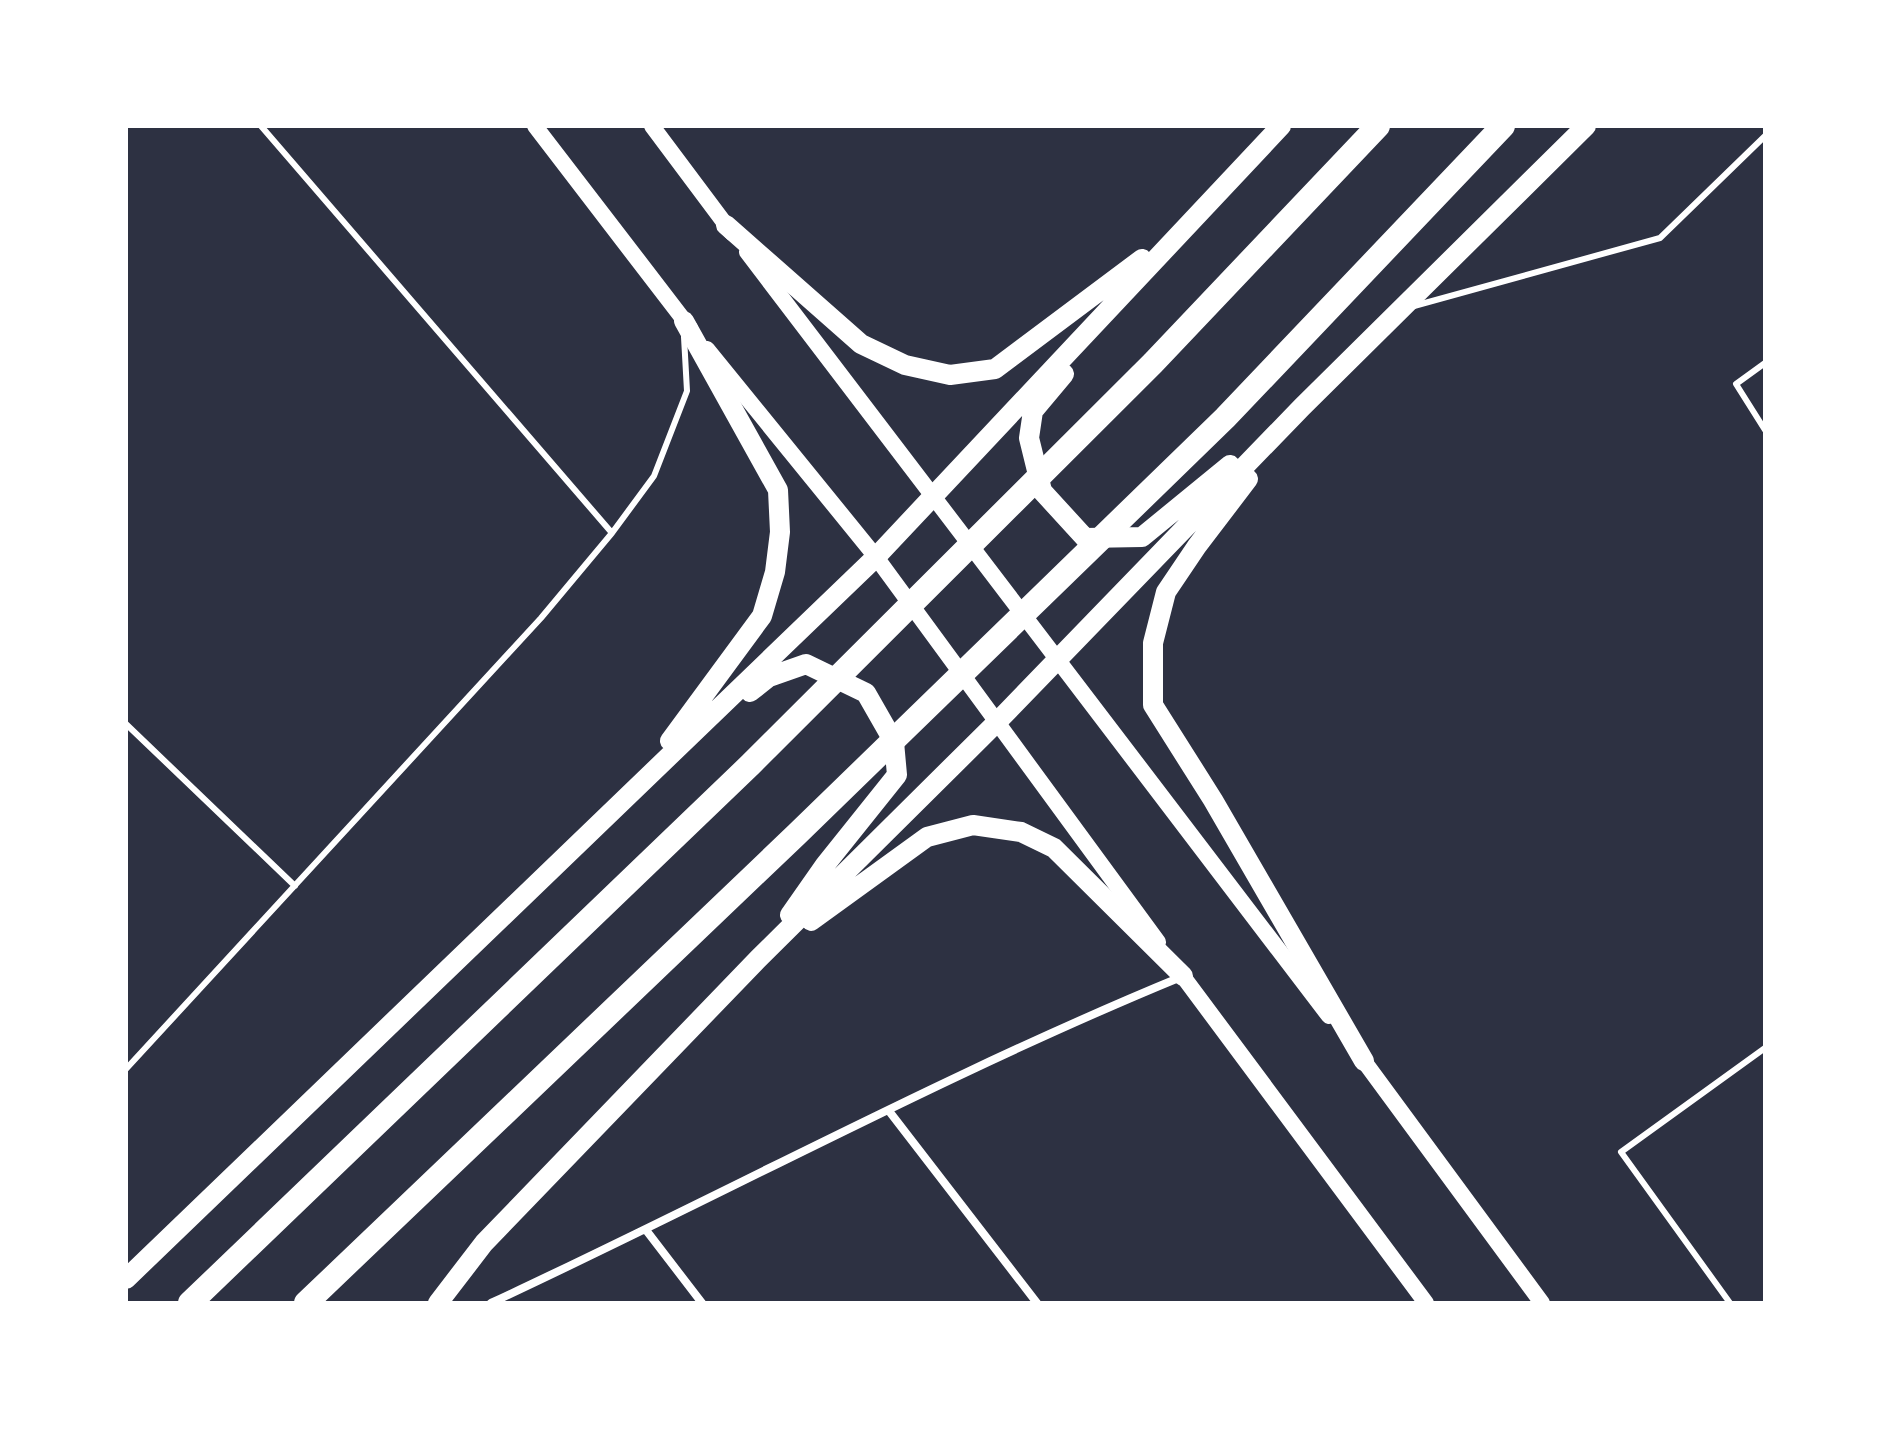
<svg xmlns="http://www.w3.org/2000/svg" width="1891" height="1429" viewBox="0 0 1891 1429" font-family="'Alegreya Sans',sans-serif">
<rect width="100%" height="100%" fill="#2d3142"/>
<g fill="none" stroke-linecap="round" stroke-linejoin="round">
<!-- service -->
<path stroke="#fff" stroke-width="6" d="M261,126L612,533L654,476L687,391L684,337
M1414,306L1660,238L1765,136
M1765,363L1736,384L1765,430
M126,724L295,886
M126,1069L541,618L612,533
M1730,1303L1621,1152L1765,1048"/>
<!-- minor -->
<path stroke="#fff" stroke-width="8" d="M889,1111L1037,1303
M646,1230L702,1303
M491,1303C721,1196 945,1074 1181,977"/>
<!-- secondary -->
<path stroke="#fff" stroke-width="16" d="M535,126L690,328
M652,126L732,233
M747,252L1329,1016
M707,349L876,557L1158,942
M1176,967L1426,1303
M1358,1053L1542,1303"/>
<!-- primary -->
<path stroke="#fff" stroke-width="20" d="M726,225L861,344L905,365L950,375L995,369L1142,259
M1064,374L1033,411L1029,438L1042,491L1085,538L1142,537L1230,465
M1248,479L1197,546L1166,592L1153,643V705L1213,800L1364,1061
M750,692L769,677L806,664L866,693L894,742L897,775L825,865L790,915
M670,741L762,616L775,572L780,532L778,490L684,321
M811,921L927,837L973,825L1021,832L1054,848L1183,976
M126,1279L876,557L1281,126
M438,1303L484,1243L759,958L998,721L1302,407L1586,126"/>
<!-- motorway -->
<path stroke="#fff" stroke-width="24" d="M190,1303L751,764L1153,363L1378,126
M306,1303L797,834L1225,418L1503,126"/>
</g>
<!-- border -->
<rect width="1891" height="1429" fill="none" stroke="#ffffff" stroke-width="256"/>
</svg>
